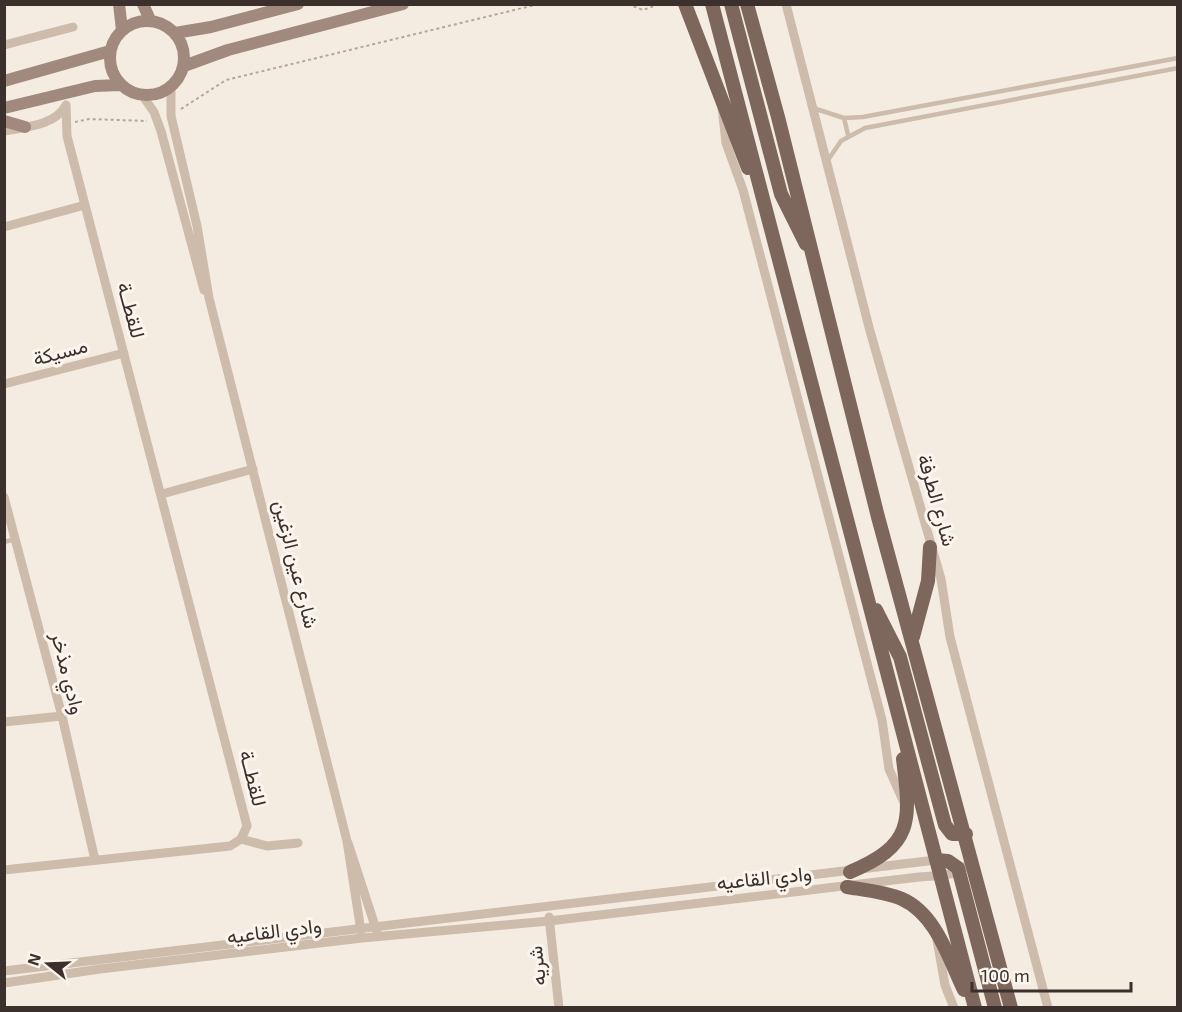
<svg xmlns="http://www.w3.org/2000/svg" width="1182" height="1012" viewBox="0 0 1182 1012" font-family="'Exo 2',Vazirmatn,sans-serif">
<rect width="100%" height="100%" fill="#f4ebe1"/>
<g fill="none" stroke-linecap="round" stroke-linejoin="round">
<!-- path -->
<path stroke="#b9a596" stroke-width="2" stroke-dasharray="3 3" stroke-linecap="butt" d="M628,4L643,10L660,4
M181,109L226,80L539,4
M75,122L89,119L147,121"/>
<!-- lane -->
<path stroke="#cdbbac" stroke-width="4.5" d="M813,108L844,118L863,117L1178,58
M844,118L848,135
M828,160L841,141L865,128L1178,68
M4,542L16,539"/>
<!-- street -->
<path stroke="#cdbbac" stroke-width="9" d="M786,4L870,331L941,579L950,637L1048,1008
M4,45L73,27
M171,87V116L197,226L209,298L347,841L361,931
M142,95L154,112L161,131L204,290
M66,105L67,136L85,205
M722,107L726,143L743,190L882,720L889,769L905,805
M4,131C25,127 55,126 66,105
M4,227L85,205L247,826L241,839L230,846L4,870
M4,384L124,353
M162,494L253,469
M4,497L62,716L95,860
M4,722L62,716
M241,839L267,846L298,843
M348,843L377,932
M549,917L559,1008
M937,940L945,985L954,1008
M4,971L936,860
M4,983L100,969L362,938L549,921L919,877C936,875 966,878 971,857"/>
<!-- secondary -->
<path stroke="#a18a7d" stroke-width="12" d="M119,4L122,30
M143,4L150,20
M110 58a37 37 0 1 1 74 0a37 37 0 1 1-74 0Z
M175,33L211,27L298,4
M184,66L228,50L403,4
M4,81L110,51
M4,108L95,86L121,85
M4,121L25,127"/>
<!-- primary -->
<path stroke="#7d675c" stroke-width="14" d="M685,4L748,168
M712,4L975,1008
M731,4L781,194L806,244
M747,4L778,117L878,517L1011,1008
M876,610L900,657L945,825L952,834H966
M913,637L928,581L930,547
M936,860L948,861L958,868L995,1008
M850,872C913,845 911,823 903,759
M847,887C865,890 885,892 902,899C936,914 949,959 964,990"/>
</g>
<g text-anchor="middle" dominant-baseline="central" stroke-width="6" stroke-linejoin="round" paint-order="stroke">
<!-- street labels -->
<g font-size="20" fill="#3b302b" stroke="#fbf5ee">
<text transform="translate(132 310) rotate(75)">للقطــة</text>
<text transform="translate(60 351) rotate(-15)">مسيكة</text>
<text transform="translate(938 500) rotate(74)">شارع الطرفة</text>
<text transform="translate(297 564) rotate(76)">شارع عين الزغين</text>
<text transform="translate(69 673) rotate(76)">وادي مذخر</text>
<text transform="translate(254 778) rotate(76)">للقطــة</text>
<text transform="translate(764 877) rotate(-6)">وادي القاعيه</text>
<text transform="translate(274 930) rotate(-7)">وادي القاعيه</text>
<text transform="translate(536 966) rotate(-96)">شريه</text>
</g>
</g>
<!-- border -->
<rect width="1182" height="1012" fill="none" stroke="#3b302b" stroke-width="12"/>
<!-- north arrow -->
<g transform="translate(48 964) rotate(288)" stroke="#fbf5ee" stroke-width="4.5" paint-order="stroke">
<path d="M0-4.5L10 22L0 15L-10 22Z" fill="#3b302b"/>
<text y="-9" font-size="16" font-weight="bold" text-anchor="middle" fill="#3b302b">N</text>
</g>
<!-- scale -->
<path d="M972 982v9h159v-9" fill="none" stroke="#3b302b" stroke-width="3"/>
<text x="981" y="982" font-size="18" fill="#3b302b" stroke="#fbf5ee" stroke-width="4.5" paint-order="stroke">100 m</text>
</svg>
